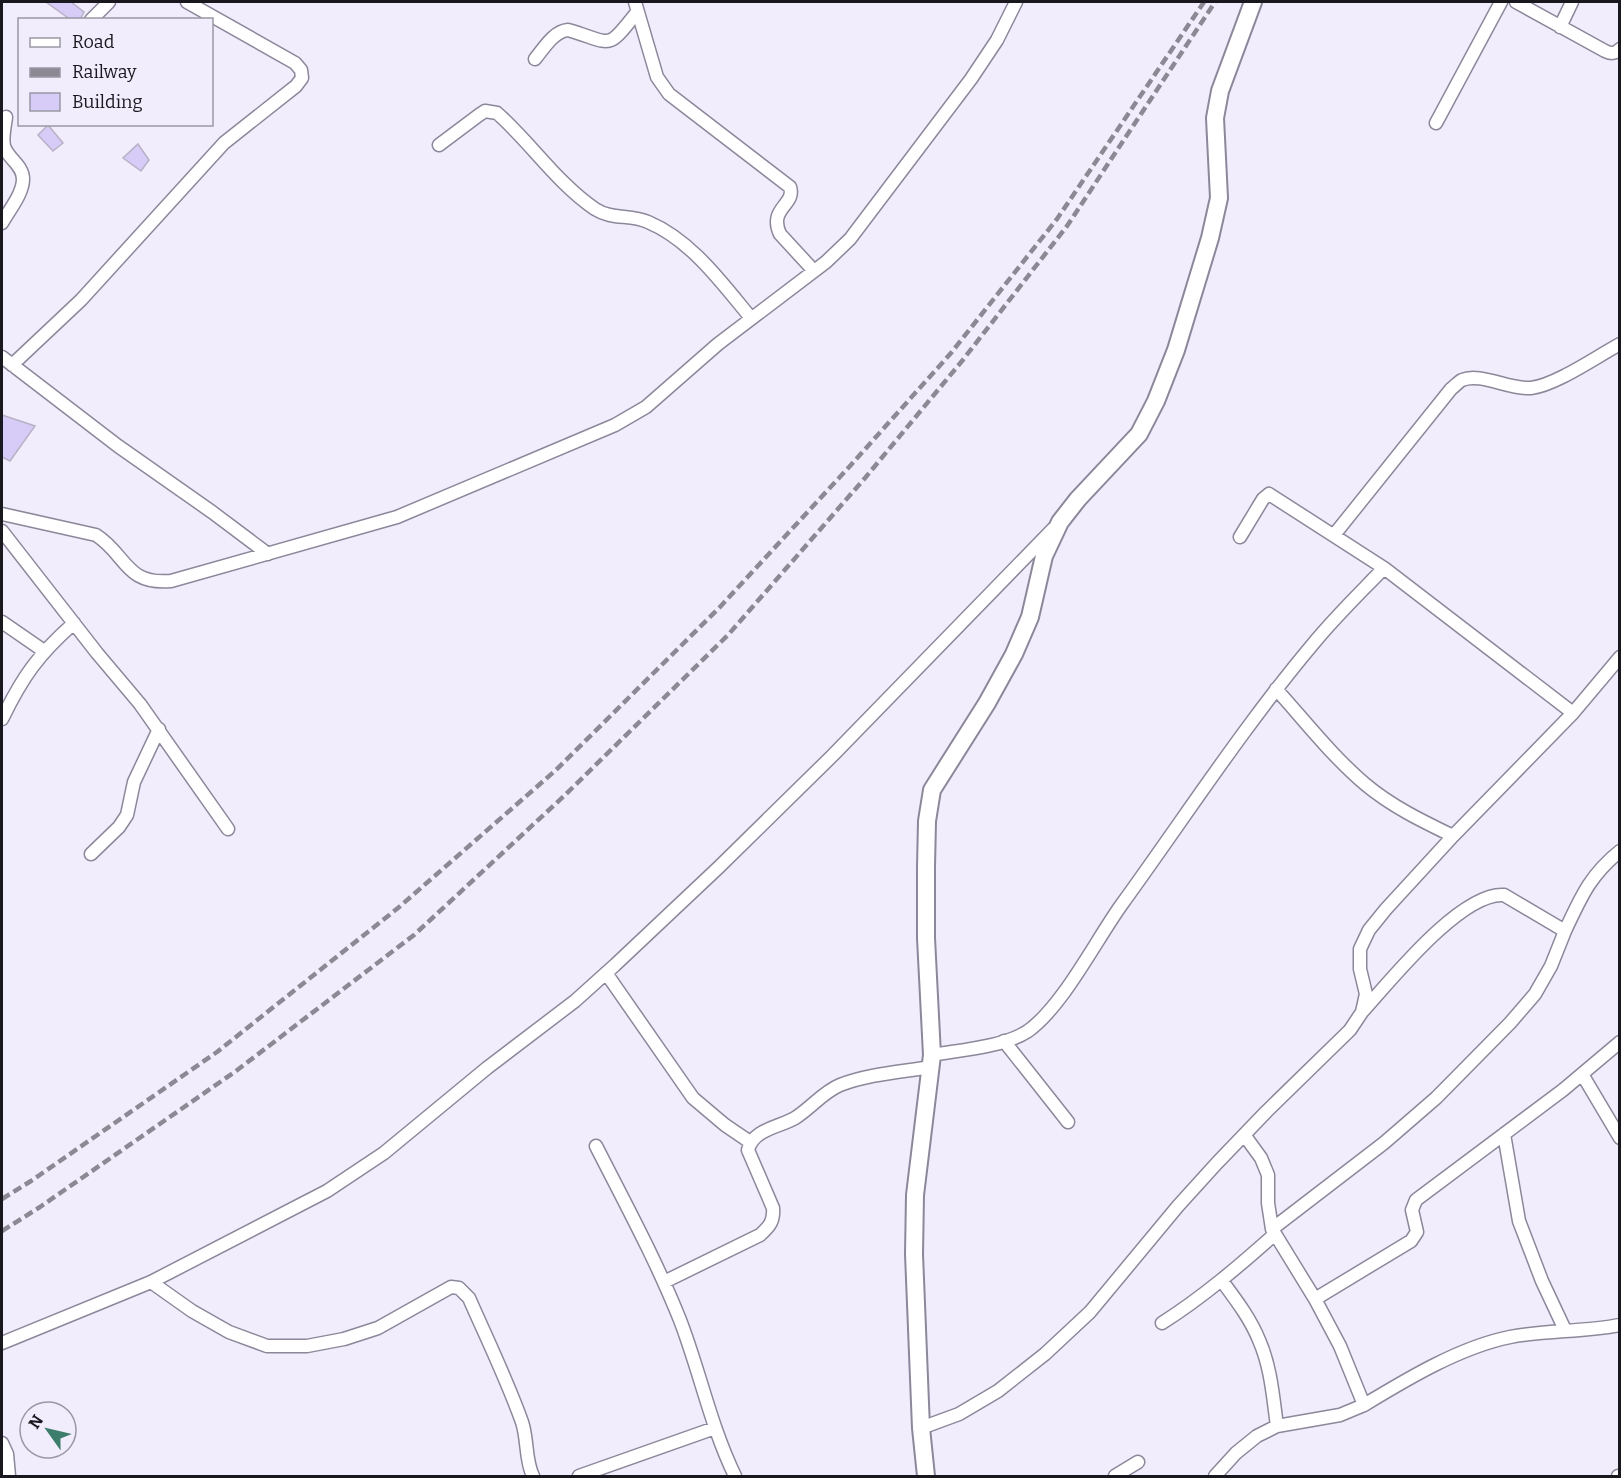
<svg xmlns="http://www.w3.org/2000/svg" width="1621" height="1478" viewBox="0 0 1621 1478" font-family="Bitter,serif">
<rect width="100%" height="100%" fill="#f1edfd"/>
<!-- building -->
<path fill="#d7cbf8" stroke="#b7b2c5" stroke-width="1.5" d="M46,2H71L84,12L80,20H71Z
M48,125L63,143L53,151L38,135Z
M138,144L149,160L141,171L123,158Z
M2,415L35,426L10,461L2,457Z"/>
<g fill="none" stroke-linecap="round" stroke-linejoin="round">
<!-- street casing -->
<g stroke="#8c879a" stroke-width="15">
<path id="street" d="M635,2L657,77L669,94L790,187C796,205 768,208 780,234L814,271
M1516,2L1605,51C1611,54 1615,54 1620,49
M91,20L109,2
M1560,27L1572,2
M535,59C544,48 554,31 568,30C613,43 606,52 637,12
M1436,123L1501,2
M439,145L479,115L485,111L497,113C531,143 557,183 595,209C612,220 630,214 648,222C691,240 722,283 751,318
M2,223C9,210 23,194 23,179C23,165 8,159 4,146C2,137 5,126 6,117
M2,357L118,446L212,512L268,554
M12,365L81,300L224,143L296,86L302,78L301,70L295,63L187,2
M2,514L96,535C127,555 125,585 171,581L397,517L615,425L646,407L718,344L826,262L850,239L971,79L997,40L1016,2
M2,531L97,653L140,704L228,829
M1334,535L1451,389C1454,387 1458,382 1462,380C1480,372 1510,390 1531,388C1556,385 1596,357 1620,344
M1240,537L1263,499L1269,494L1384,568
M2,622L44,651
M1276,689C1305,721 1332,756 1365,784C1391,806 1422,821 1453,836
M2,719C23,676 38,655 74,623
M91,854L119,827L127,815L134,782L159,729
M606,973L693,1098L725,1125L750,1142
M1363,1011C1391,980 1461,892 1504,895L1565,931C1581,897 1590,875 1620,851
M1004,1041L1068,1122
M932,1055C960,1050 1004,1047 1028,1031C1063,1006 1096,940 1122,904C1185,817 1244,726 1313,644C1335,617 1360,593 1384,568L1573,713
M1582,1074L1620,1138
M1504,1134L1519,1221L1542,1281L1565,1330
M596,1146C625,1203 656,1260 680,1320C700,1372 711,1427 735,1476
M1272,1229L1384,1143L1436,1098L1510,1023L1535,994L1551,966L1565,931
M1222,1281C1236,1300 1250,1318 1259,1340C1271,1367 1273,1397 1277,1426
M151,1282L192,1311L229,1332L267,1346H307L344,1339L378,1328L451,1287L459,1288L469,1298C487,1339 507,1380 522,1422C528,1440 525,1460 533,1476
M664,1282L760,1235C770,1226 774,1221 773,1208L748,1150C753,1129 780,1127 795,1118C811,1108 823,1092 840,1085C868,1074 901,1072 931,1067
M1315,1299L1411,1241L1417,1232L1412,1210L1416,1200L1563,1090L1620,1042
M1162,1323C1203,1297 1239,1266 1275,1234
M2,1343L151,1282L327,1191L384,1153L487,1068L575,1001L615,965L719,867L833,755L1053,529
M1364,1405C1407,1379 1460,1347 1510,1337C1546,1330 1583,1332 1620,1325
M921,1428L959,1414L998,1391L1045,1354L1090,1312L1178,1206L1217,1163L1266,1112L1350,1030L1362,1012L1366,994L1360,969V949L1369,930L1386,909L1453,836L1573,713L1620,657
M2,1443L7,1454L9,1476
M579,1476L715,1428
M1115,1476L1138,1462
M1215,1476L1236,1453L1257,1436L1277,1426L1340,1415L1364,1405L1340,1346L1315,1299L1272,1229L1268,1203V1175L1261,1158L1245,1136
M1618,1476H1620"/>
</g>
<!-- secondary casing -->
<g stroke="#8c879a" stroke-width="20">
<path id="secondary" d="M926,1476L921,1428L914,1254L915,1195L932,1055L926,938V867L927,821L932,790L987,703L1014,654L1030,617L1044,556L1060,522L1078,499L1139,434L1156,401L1176,350L1210,238L1219,198L1215,118L1220,91L1253,2"/>
</g>
<!-- street -->
<use href="#street" stroke="#fff" stroke-width="12"/>
<!-- secondary -->
<use href="#secondary" stroke="#fff" stroke-width="16"/>
<!-- rail -->
<path stroke="#8c8994" stroke-width="4.5" stroke-dasharray="9 4.5" stroke-linecap="butt" d="M2,1199L31,1181L217,1052L398,908L556,770L719,608L850,466L951,353L1057,219L1204,2
M2,1231L40,1207L236,1071L414,935L564,796L728,635L865,478L962,361L1067,226L1215,2"/>
</g>
<!-- border -->
<rect width="1621" height="1478" fill="none" stroke="#1a181f" stroke-width="6"/>
<!-- legend -->
<rect x="18" y="18" width="195" height="108" fill="#f1edfd" stroke="#9b98a4" stroke-width="1.5"/>
<rect x="30" y="38" width="30" height="9" fill="#ffffff" stroke="#9b98a4" stroke-width="1.5"/>
<text x="72" y="48" font-size="18" fill="#1a181f">Road</text>
<rect x="30" y="68" width="30" height="9" fill="#8c8994" stroke="#9b98a4" stroke-width="1.5"/>
<text x="72" y="78" font-size="18" fill="#1a181f">Railway</text>
<rect x="30" y="93" width="30" height="18" fill="#d7cbf8" stroke="#9b98a4" stroke-width="1.5"/>
<text x="72" y="108" font-size="18" fill="#1a181f">Building</text>
<!-- north arrow -->
<g transform="translate(48 1430) rotate(304)"><circle r="28" fill="#f1edfd" stroke="#9b98a4" stroke-width="1.5"/>
<path d="M0-4.5L10 22L0 15L-10 22Z" fill="#3c7d6c"/>
<text y="-9" font-size="16" font-weight="bold" text-anchor="middle" fill="#1a181f">N</text>
</g>
</svg>
